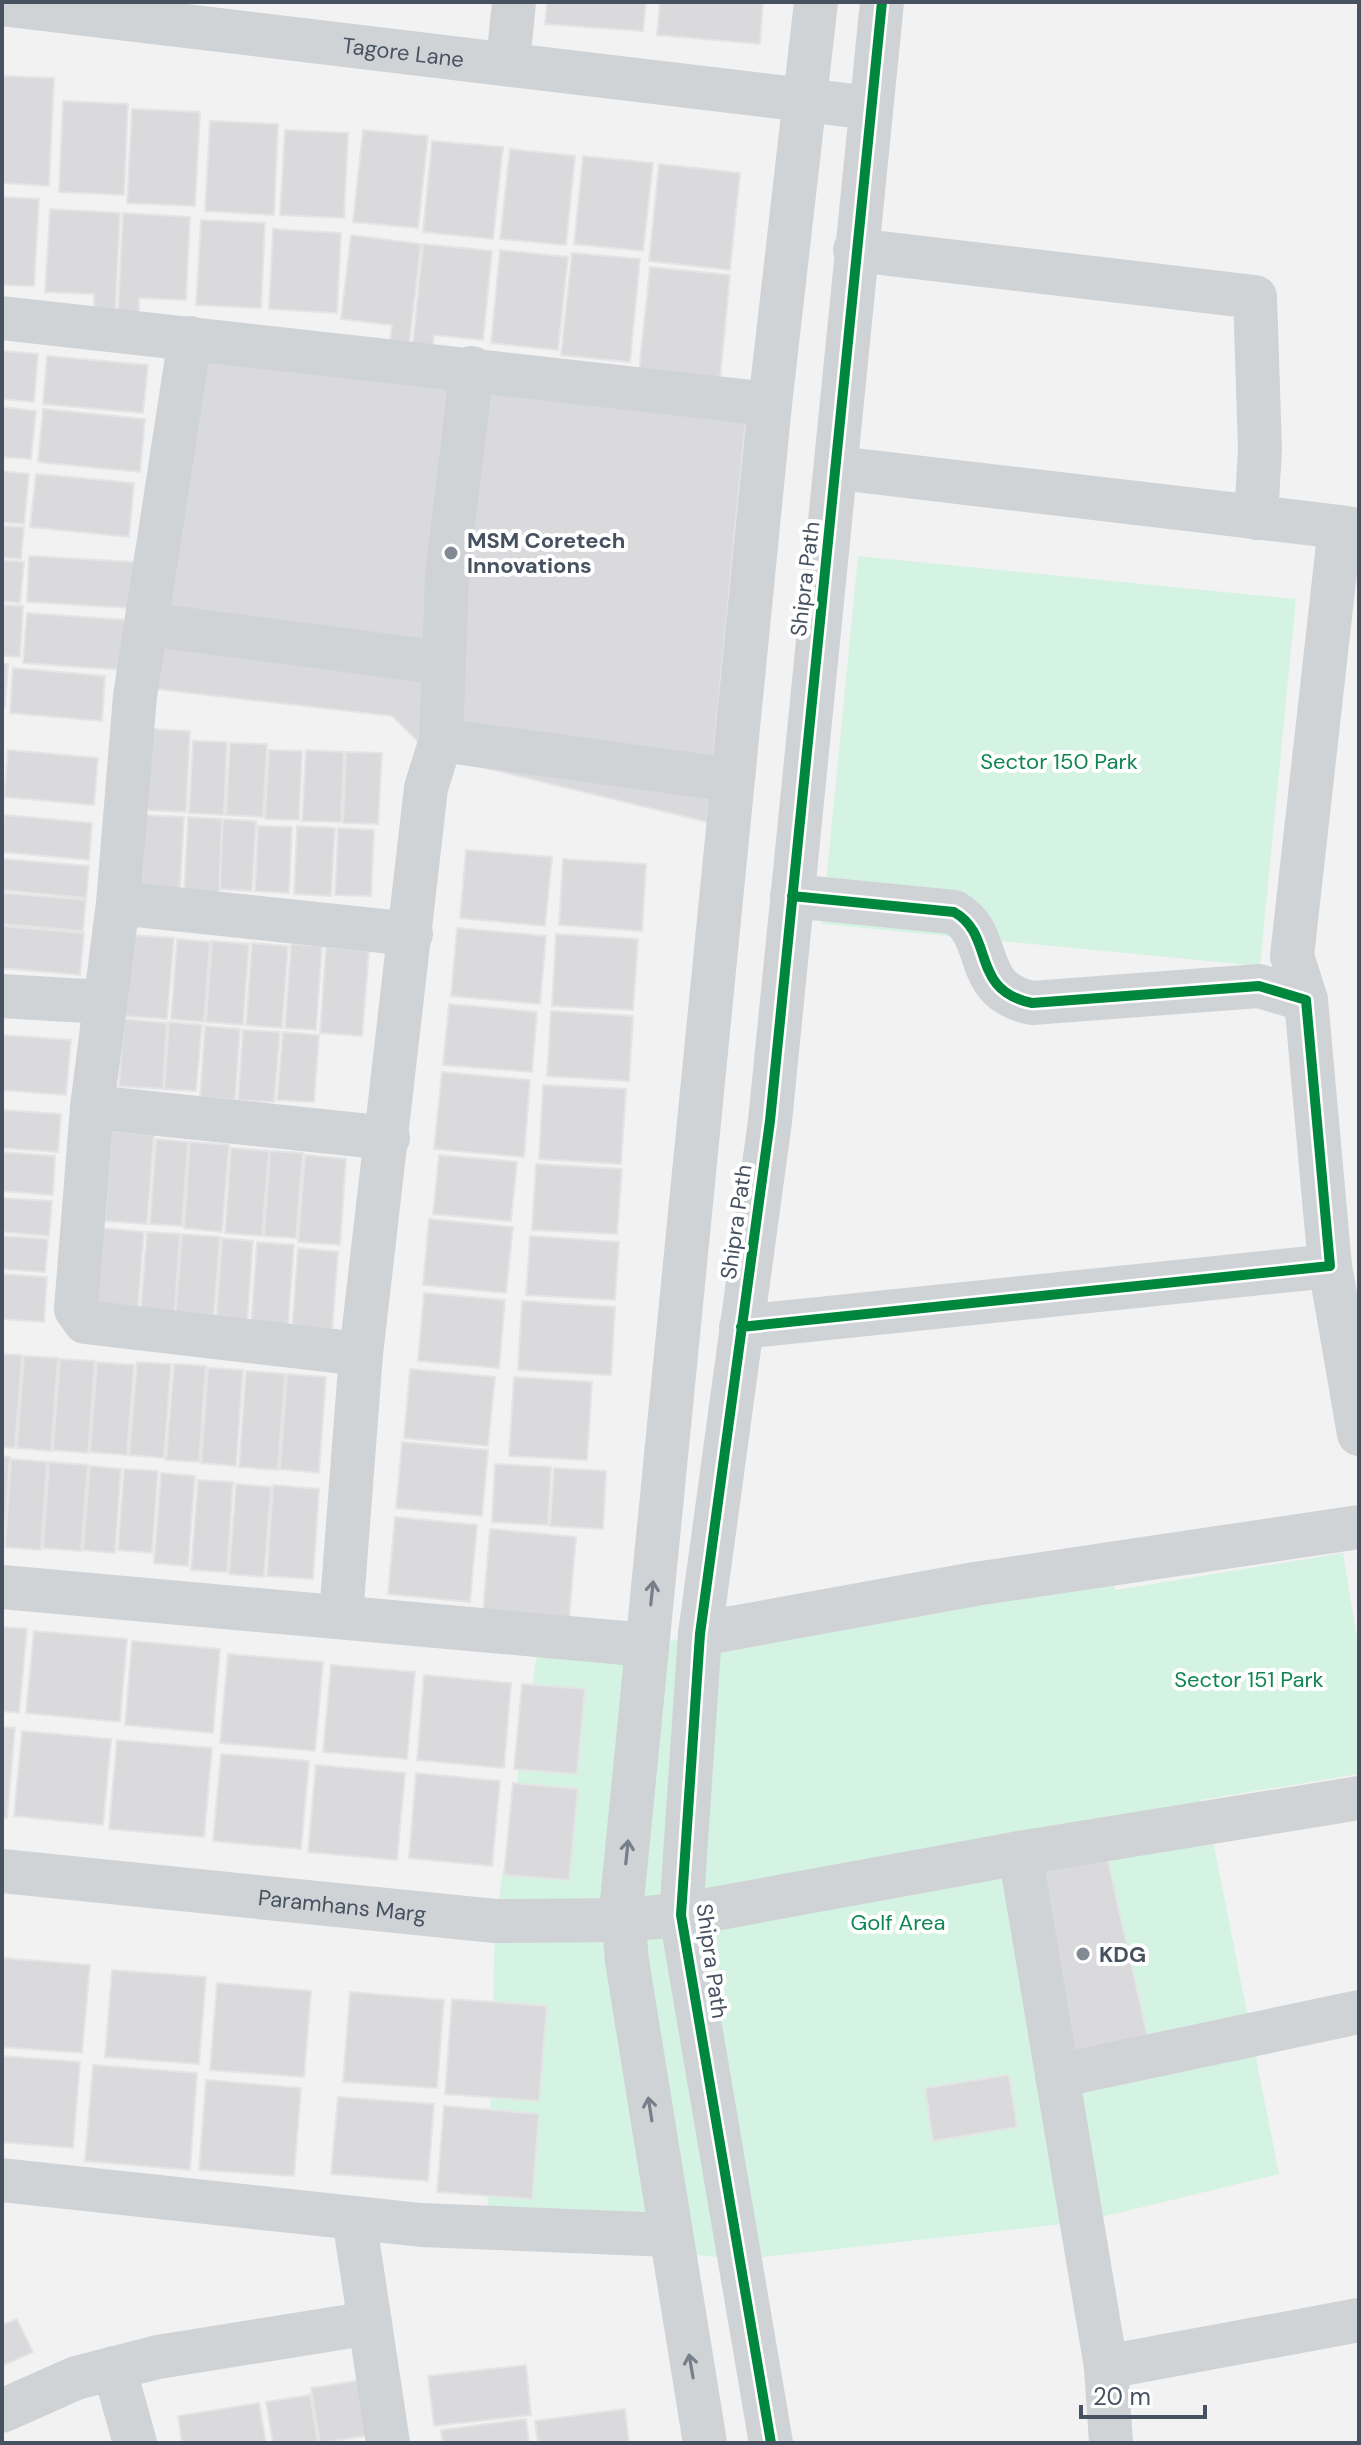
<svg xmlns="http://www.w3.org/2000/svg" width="1361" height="2445" viewBox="0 0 1361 2445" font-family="'DM Sans',sans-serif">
<rect width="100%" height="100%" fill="#f3f2f2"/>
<!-- green -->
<path fill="#d5f3e3" d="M858,556L1296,599L1260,966L822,924Z
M1343,1553L1359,1650V1774L1201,1800L1209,1821L1279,2174L1081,2222L738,2260L487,2228L495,1922L540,1635L647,1645L1105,1565L1116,1590Z"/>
<!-- building -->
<path fill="#dadadd" stroke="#e4e4e5" stroke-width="2" d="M547,2H646L643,31L545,24Z
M660,2H763L760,44L657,35Z
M2,76L54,78L49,186L2,183Z
M63,101L128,104L124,195L59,192Z
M132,109L200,112L195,206L127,203Z
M210,121L278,124L274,215L205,211Z
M285,130L348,133L344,218L280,215Z
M363,130L428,136L418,228L353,222Z
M432,141L503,147L493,239L423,232Z
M510,149L575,156L566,245L500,239Z
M583,156L653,163L643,251L574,244Z
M659,164L740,173L730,270L649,261Z
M2,197L39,199L34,286L2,285Z
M50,209L120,213L115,314L94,313V294L45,292Z
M123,213L190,217L186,300L139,298V314H118Z
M201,220L265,223L261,308L196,305Z
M273,229L341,233L337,313L269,309Z
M351,235L421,244L408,354L389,352L392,325L341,319Z
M423,244L492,251L483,340L434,335L432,355L412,353Z
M500,250L568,257L558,350L491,343Z
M572,253L640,259L630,362L561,355Z
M650,267L730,275L720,380L639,371Z
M2,351L38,354L34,402L2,399Z
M198,354L746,417L707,822L432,755L392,716L148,688Z
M47,356L148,365L143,413L43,404Z
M2,407L36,411L31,459L2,457Z
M43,409L145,419L140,472L38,462Z
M2,471L29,474L24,524L2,522Z
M36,474L134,483L129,537L30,527Z
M2,526L24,527L21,559L2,557Z
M29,556L135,562L132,608L27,602Z
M2,560L24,562L20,603L2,601Z
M2,605L23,606L20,657L2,656Z
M27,613L127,620L124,670L23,663Z
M2,664H8L5,707H2Z
M13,668L105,676L102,721L10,713Z
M151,729L190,731L186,812L147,810Z
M193,741L227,742L224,815L189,813Z
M230,743L267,744L263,817L226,815Z
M8,750L98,758L94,805L4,797Z
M269,750L302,751L299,820L265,819Z
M306,750L344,752L341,822L302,821Z
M346,752L382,753L378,824L343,823Z
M4,815L92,823L89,860L2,852Z
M145,815L184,817L180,889L141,887Z
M188,817L222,819L219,894L184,892Z
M223,819L256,821L252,891L220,889Z
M258,826L292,827L289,893L255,891Z
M297,826L335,828L331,896L294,894Z
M338,828L374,830L371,896L335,895Z
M466,850L552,857L545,926L460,918Z
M2,859L89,866L86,898L2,890Z
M563,859L646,864L642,931L559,925Z
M2,893L86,900L83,931L2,924Z
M2,926L84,933L80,975L2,968Z
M457,928L546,936L540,1004L451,996Z
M556,934L638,939L633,1010L552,1006Z
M130,935L174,938L167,1019L124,1016Z
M177,939L210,942L204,1022L171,1019Z
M212,941L249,944L243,1025L206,1022Z
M252,943L288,946L282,1028L246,1025Z
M291,944L322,946L316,1030L285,1028Z
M326,947L369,951L362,1036L320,1033Z
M449,1004L537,1012L532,1072L443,1065Z
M551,1011L633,1016L629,1081L547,1076Z
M124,1019L167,1023L163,1089L119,1086Z
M169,1022L202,1025L196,1091L164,1089Z
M205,1026L240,1029L235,1100L200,1097Z
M243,1030L280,1032L274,1102L238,1100Z
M283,1032L319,1035L314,1102L277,1100Z
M2,1035L71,1040L66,1095L2,1090Z
M442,1072L530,1080L524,1157L434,1149Z
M543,1085L626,1089L621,1164L539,1159Z
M2,1110L61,1114L58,1152L2,1148Z
M111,1131L154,1135L147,1224L105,1221Z
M156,1139L188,1142L182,1226L150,1224Z
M190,1142L229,1145L222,1232L184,1228Z
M231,1148L269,1151L262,1236L225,1233Z
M270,1151L303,1153L296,1238L264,1236Z
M2,1152L55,1156L53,1195L2,1191Z
M305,1155L346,1159L340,1245L298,1242Z
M439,1155L517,1162L511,1221L433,1214Z
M536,1164L622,1169L617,1234L532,1230Z
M2,1198L52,1201L49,1236L2,1232Z
M429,1219L513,1227L506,1293L423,1285Z
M103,1228L144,1232L137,1318L97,1314Z
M147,1232L180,1234L174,1322L140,1319Z
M182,1234L220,1237L213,1325L175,1322Z
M2,1236L48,1239L45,1272L2,1269Z
M530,1236L619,1242L615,1300L526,1295Z
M222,1238L253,1241L247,1324L216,1322Z
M257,1242L294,1245L288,1327L251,1324Z
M298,1248L338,1252L332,1332L292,1329Z
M2,1274L47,1277L44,1322L2,1319Z
M424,1293L505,1300L499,1368L418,1361Z
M522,1301L615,1307L611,1375L518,1370Z
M2,1354L22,1355L15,1448L2,1447Z
M24,1356L58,1358L51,1451L17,1448Z
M60,1359L95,1361L88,1453L53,1450Z
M97,1362L134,1365L127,1455L90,1452Z
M137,1362L171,1364L164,1458L129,1455Z
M174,1364L206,1366L199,1462L166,1460Z
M208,1368L243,1370L236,1466L201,1463Z
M410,1369L495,1377L488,1446L404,1438Z
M246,1371L285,1374L278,1470L239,1467Z
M287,1374L326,1377L319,1473L280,1469Z
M514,1377L592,1382L587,1460L509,1456Z
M402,1442L488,1450L482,1516L396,1508Z
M2,1456L10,1457L3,1548H2Z
M11,1459L47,1462L41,1550L5,1547Z
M49,1462L88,1465L81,1551L43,1548Z
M495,1464L551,1467L548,1525L492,1522Z
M90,1466L121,1469L115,1553L83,1550Z
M554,1468L606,1471L603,1529L550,1526Z
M124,1469L158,1471L152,1553L118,1550Z
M161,1473L195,1476L188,1566L154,1563Z
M198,1480L233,1482L227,1572L191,1570Z
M236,1484L271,1487L264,1577L229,1574Z
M273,1485L319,1489L313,1579L267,1576Z
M395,1517L477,1525L470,1602L388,1594Z
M490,1529L576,1537L569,1619L483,1612Z
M2,1627L27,1629L19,1713L2,1711Z
M34,1631L127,1639L120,1722L26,1713Z
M132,1641L220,1649L213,1733L125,1725Z
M228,1654L323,1662L315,1751L220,1743Z
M331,1665L415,1672L407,1759L323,1752Z
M424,1675L511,1683L504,1768L417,1760Z
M522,1684L585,1689L577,1774L514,1769Z
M2,1727L15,1728L7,1818H2Z
M22,1731L111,1739L103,1825L14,1816Z
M117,1740L212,1748L204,1837L109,1829Z
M221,1754L309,1761L301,1849L213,1841Z
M316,1765L405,1773L397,1860L308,1852Z
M416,1773L500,1781L492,1866L409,1858Z
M513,1783L578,1789L569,1880L504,1875Z
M1103,1839L1152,2056L1057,2076L1020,1853Z
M2,1958L90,1965L82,2053L2,2047Z
M112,1970L206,1977L199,2064L105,2057Z
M217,1983L311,1991L304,2077L210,2070Z
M350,1992L444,2000L437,2088L343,2082Z
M452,1999L547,2006L539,2101L445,2094Z
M2,2056L80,2062L73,2148L2,2142Z
M93,2065L197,2073L190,2170L85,2161Z
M1009,2075L1017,2127L933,2141L925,2088Z
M206,2080L301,2088L294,2176L199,2170Z
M338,2097L434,2104L428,2181L331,2174Z
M444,2106L539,2114L532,2199L437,2192Z
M17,2319L33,2352L2,2366V2325Z
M526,2365L531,2415L434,2426L428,2376Z
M362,2380L371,2435L320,2443L311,2388Z
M310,2395L318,2443H273L266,2402Z
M259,2403L266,2443H182L178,2416Z
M625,2409L629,2443H538L535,2421Z
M526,2419L529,2443H443L441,2430Z"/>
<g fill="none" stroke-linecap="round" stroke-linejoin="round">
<!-- minor -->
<g stroke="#d0d3d6" stroke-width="44">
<path id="s1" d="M2,4L871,108"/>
<path d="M508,62L514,2"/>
<path d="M855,250L1255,297L1260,449L1256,518"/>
<path d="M2,318L770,404"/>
<path d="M190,338L135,696L118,903L92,1107L76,1309L85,1322L361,1354"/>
<path d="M838,468L1340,527"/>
<path d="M146,624L444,663"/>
<path d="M441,740L732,780"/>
<path d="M118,903L411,934"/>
<path d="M2,996L103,1002"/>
<path d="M1306,1000L1292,956L1340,527L1359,530"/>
<path d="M92,1107L388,1138"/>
<path d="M1330,1266L1359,1434"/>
<path d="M741,1327L1330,1266L1306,1000L1259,986L1032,1003C969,990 996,936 954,912L792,896"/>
<path d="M2,1587L647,1645"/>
<path d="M341,1616L361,1354L426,788L441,740L447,575L472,368"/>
<path d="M700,1634L975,1584L1359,1527"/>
<path d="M1020,1853L1106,2367L1111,2443"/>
<path id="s2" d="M2,1871L495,1921L621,1920L681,1915L1020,1853L1359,1798"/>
<path d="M1057,2076L1359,2012"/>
<path d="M2,2180L421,2225L670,2235"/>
<path d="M354,2218L388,2443"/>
<path d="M1106,2367L1359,2320"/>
<path d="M114,2368L135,2443"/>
<path d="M2,2411L76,2378L158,2357L370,2323"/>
<path d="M705,2443L627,1961L622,1901L770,404L816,2"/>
<path d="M771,2443L681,1915L700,1634L770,1121L882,2"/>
</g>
<!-- cycleway casing -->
<g stroke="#fff" stroke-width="15">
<path id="cycleway" d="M741,1327L1330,1266L1306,1000L1259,986L1032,1003C969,990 996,936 954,912L792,896
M771,2443L681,1915L700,1634L770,1121L882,2"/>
</g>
<!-- cycleway -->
<use href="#cycleway" stroke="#00873e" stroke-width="10"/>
</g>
<!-- one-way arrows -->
<defs><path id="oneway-shaft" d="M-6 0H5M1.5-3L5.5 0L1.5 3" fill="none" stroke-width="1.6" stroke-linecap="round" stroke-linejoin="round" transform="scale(2)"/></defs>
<g stroke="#777f8a">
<use href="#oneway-shaft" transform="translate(652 1593) rotate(-84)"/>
<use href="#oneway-shaft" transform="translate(627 1852) rotate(-84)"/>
<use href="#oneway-shaft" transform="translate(650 2109) rotate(-99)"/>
<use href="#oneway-shaft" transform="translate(691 2366) rotate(-100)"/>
</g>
<!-- markers -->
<g fill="#838a94" stroke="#fff" stroke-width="3">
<circle cx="451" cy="553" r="8"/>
<circle cx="1083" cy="1954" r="8"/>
</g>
<g text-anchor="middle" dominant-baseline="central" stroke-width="8" stroke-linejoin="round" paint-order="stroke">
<!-- street labels -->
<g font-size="22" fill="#475261" stroke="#fff">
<text stroke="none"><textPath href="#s1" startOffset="404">Tagore Lane</textPath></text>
<text transform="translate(805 579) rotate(-83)">Shipra Path</text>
<text transform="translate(736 1222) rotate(-82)">Shipra Path</text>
<text stroke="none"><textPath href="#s2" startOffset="342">Paramhans Marg</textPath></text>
<text transform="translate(712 1961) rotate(82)">Shipra Path</text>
</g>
<!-- poi labels -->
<g font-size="22" font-weight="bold" fill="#475261" stroke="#fff" text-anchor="start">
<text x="467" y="540">MSM Coretech<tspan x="467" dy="25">Innovations</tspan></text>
<text x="1099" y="1954">KDG</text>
</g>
<!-- park labels -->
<g font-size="22" fill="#0e8554" stroke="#fff">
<text x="1059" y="761">Sector 150 Park</text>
<text x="1249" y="1679">Sector 151 Park</text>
<text x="898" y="1922">Golf Area</text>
</g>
</g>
<!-- border -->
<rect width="1361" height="2445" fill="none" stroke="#475261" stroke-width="8"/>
<!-- scale -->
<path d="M1081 2405v12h124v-12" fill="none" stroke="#475261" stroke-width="4"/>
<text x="1093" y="2405" font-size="24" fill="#475261" stroke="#ffffff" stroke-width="6" paint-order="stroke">20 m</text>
</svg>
